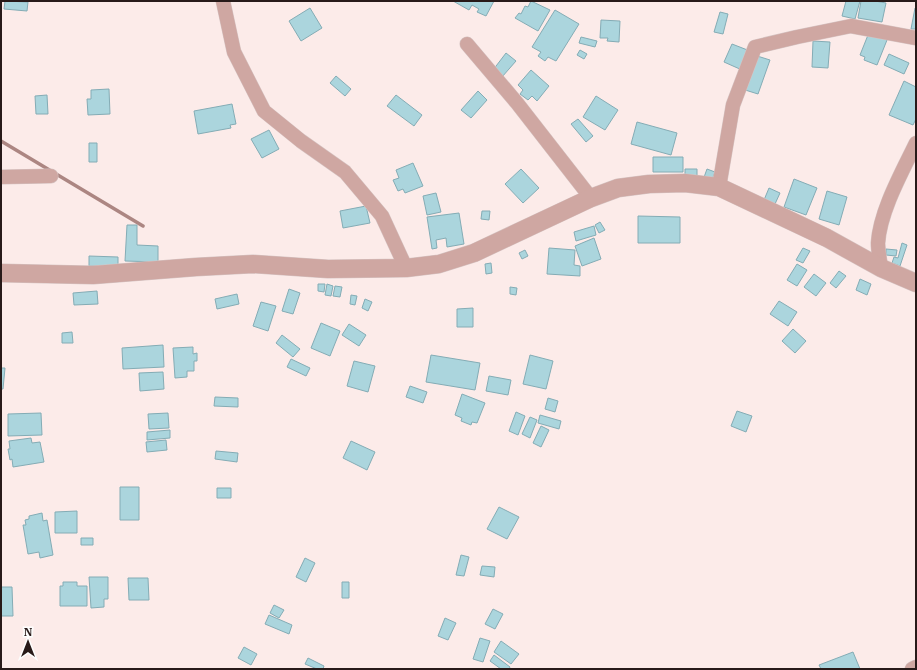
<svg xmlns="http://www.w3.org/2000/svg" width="917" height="670" viewBox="0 0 917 670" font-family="'IBM Plex Serif',serif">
<rect width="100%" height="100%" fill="#fcebe9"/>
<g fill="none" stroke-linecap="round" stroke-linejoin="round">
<!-- stream -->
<path stroke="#ac8682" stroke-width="3.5" d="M1,141L143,226"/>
</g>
<!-- building -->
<path fill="#abd5dd" stroke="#84acb5" d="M5,1L28,2L27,11L4,9Z
M453,1H494L486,16L477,12L479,9L472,5L469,10Z
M531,1L550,10L538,31L515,18L519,13L521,14L525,6L528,7Z
M846,1H860L855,19L842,16Z
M861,1H875L886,3L882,22L858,18Z
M310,8L322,28L301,41L289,21Z
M915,8H916V29H911Z
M555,10L579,24L556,61L548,57L545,61L538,56L541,52L532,47Z
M720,12L728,14L723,34L714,32Z
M601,20L620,21L619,42L607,41L608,38H600Z
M868,35H875L887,40L877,65L864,60L865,57L860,55Z
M581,37L597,41L595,47L579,43Z
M813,41L830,42L828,68L812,67Z
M732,44L750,51L742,70L724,62Z
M580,50L587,54L584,59L577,55Z
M506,53L516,61L502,77L493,70Z
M889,54L909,63L904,74L884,65Z
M754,55L770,60L758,94L742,89Z
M531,70L549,86L537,101L532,96L528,100L520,94L523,90L518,85Z
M336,76L351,89L345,96L330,83Z
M904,81L916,87V119L913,125L889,115Z
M109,89L110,114L88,115L87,99H91V90Z
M478,91L487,100L471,118L461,110Z
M47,95L48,114H36L35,96Z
M396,95L422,115L414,126L387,106Z
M596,96L618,110L605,130L583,117Z
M232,104L236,124L230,125L231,128L198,134L194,111Z
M578,119L593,136L586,142L571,124Z
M637,122L677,133L671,155L631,144Z
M269,130L279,149L262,158L251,139Z
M89,143H97V162H89Z
M653,157H683V172H653Z
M413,163L423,186L405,193L403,189L398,191L393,180L399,178L396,170Z
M521,169L539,188L523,203L505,184Z
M685,169H697V180H685Z
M707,169L715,172L711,183L703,180Z
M794,179L817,188L806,215L784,207Z
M769,188L780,193L775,204L764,200Z
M827,191L847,197L839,225L819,219Z
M436,193L441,212L427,215L423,196Z
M366,206L370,223L343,228L340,211Z
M482,211H490L489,220L481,219Z
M459,213L464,244L447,247L446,238L436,240L437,248L432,249L427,217Z
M638,216L680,217V243H638Z
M600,222L605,230L599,233L595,225Z
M127,225H137V245L158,246V262L125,261Z
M594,226L596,235L576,241L574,232Z
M594,238L601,259L582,266L575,246Z
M902,243L907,245L900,266L892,263L894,257L898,258Z
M549,248L575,250L574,265L580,266V276L547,274Z
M803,248L810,251L803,263L796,260Z
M886,249L897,250L896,256L886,255Z
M525,250L528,256L522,259L519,253Z
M89,256L118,257V266H89Z
M491,263L492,273L486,274L485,264Z
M797,264L807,270L797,286L787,280Z
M839,271L846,276L836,288L830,283Z
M814,274L826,283L816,296L804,287Z
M860,279L871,284L867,295L856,290Z
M318,284H325L324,292L318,291Z
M327,284L333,286L331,296L325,295Z
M335,286L342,287L340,297L333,296Z
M510,287L517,288L516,295L510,294Z
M289,289L300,293L293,314L282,311Z
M97,291L98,304L74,305L73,293Z
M237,294L239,304L217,309L215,299Z
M351,295L357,296L355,305L350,304Z
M365,299L372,302L368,311L362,308Z
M779,301L797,312L788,326L770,314Z
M261,302L276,306L268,331L253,326Z
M473,308V327H457V309Z
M321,323L340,331L330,356L311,348Z
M349,324L366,335L359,346L342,335Z
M793,329L806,341L795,353L782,341Z
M72,332L73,343H62V333Z
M282,335L300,349L293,357L276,343Z
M163,345L164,367L123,369L122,348Z
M193,347V354L197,353V361H194V371H187V377L175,378L173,348Z
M431,355L480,363L475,390L426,382Z
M530,355L553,361L546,389L523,384Z
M291,359L310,368L306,376L287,367Z
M354,361L375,366L368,392L347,386Z
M1,368H5L3,389H1Z
M163,372L164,389L140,391L139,373Z
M489,376L511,380L508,395L486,391Z
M410,386L427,392L423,403L406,397Z
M462,394L485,403L477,423L472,422L471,425L461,421L462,418L455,415Z
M215,397L238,398V407L214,406Z
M548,398L558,401L555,412L545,409Z
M737,411L752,416L746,432L731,426Z
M516,412L525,416L518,435L509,431Z
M41,413L42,435L8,436V414Z
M168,413L169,428L149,429L148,414Z
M540,415L561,421L559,429L538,423Z
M530,417L537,420L530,438L522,434Z
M541,426L549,430L541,447L533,443Z
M170,430V438L147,440V432Z
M31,438L32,443L40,442L44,462L13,467L12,459L10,460L8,449H10L9,441Z
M166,440L167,450L147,452L146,442Z
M351,441L375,452L367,470L343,458Z
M216,451L238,453L237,462L215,459Z
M120,487H139V520H120Z
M217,488H231V498H217Z
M499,507L519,517L507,539L487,529Z
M77,511V533H55V512Z
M42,513L43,521L47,520L53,555L40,558L39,552L28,554L23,525H26L25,520L29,519V516Z
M81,538H93V545H81Z
M461,555L469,557L464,576L456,575Z
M305,558L315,563L306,582L296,577Z
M482,566L495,567L494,577L480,575Z
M89,577H108V599H104V607L91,608Z
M128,578H148L149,600H129Z
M63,582H77V586H87V606H60V586H63Z
M342,582H349V598H342Z
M1,587H12L13,616H1Z
M274,605L284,610L279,618L270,613Z
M493,609L503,614L495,629L485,624Z
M269,615L292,625L289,634L265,624Z
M445,618L456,623L448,640L438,636Z
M480,638L490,641L483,662L473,659Z
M501,641L519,654L511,664L494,652Z
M244,647L257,654L251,665L238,658Z
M853,652L860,669H821L819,665Z
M494,655L510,667L509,669H501L490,661Z
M308,658L324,666L323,669H317L305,664Z"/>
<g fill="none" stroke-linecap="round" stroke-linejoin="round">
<!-- minor casing -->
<g stroke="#d6c5c4" stroke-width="15">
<path id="minor" d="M223,1L234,52L264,111L301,141L345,172L382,216L406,268
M467,44L517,103L591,198
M1,177L51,176
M719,187L733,105L755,47L797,37L851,26L916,38
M881,268C880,260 878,251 878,243C880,211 902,172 916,143
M912,669L916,667"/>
</g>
<!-- tertiary casing -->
<g stroke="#d6c5c4" stroke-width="19">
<path id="tertiary" d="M1,273L93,275L196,267L253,264L328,269L406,268L439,264L474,253L591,198L618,188L649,184L685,183L719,187L827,238L881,268L916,283"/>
</g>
<!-- minor -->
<use href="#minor" stroke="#cfa7a2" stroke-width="14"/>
<!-- tertiary -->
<use href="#tertiary" stroke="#cfa7a2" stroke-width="18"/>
</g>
<!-- border -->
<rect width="917" height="670" fill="none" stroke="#281a19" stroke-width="4"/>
<!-- north arrow -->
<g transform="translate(28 642)" stroke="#fdfdfd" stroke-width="3" paint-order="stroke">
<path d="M0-3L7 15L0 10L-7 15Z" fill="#281a19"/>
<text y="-6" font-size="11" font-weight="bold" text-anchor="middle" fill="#281a19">N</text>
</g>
</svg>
